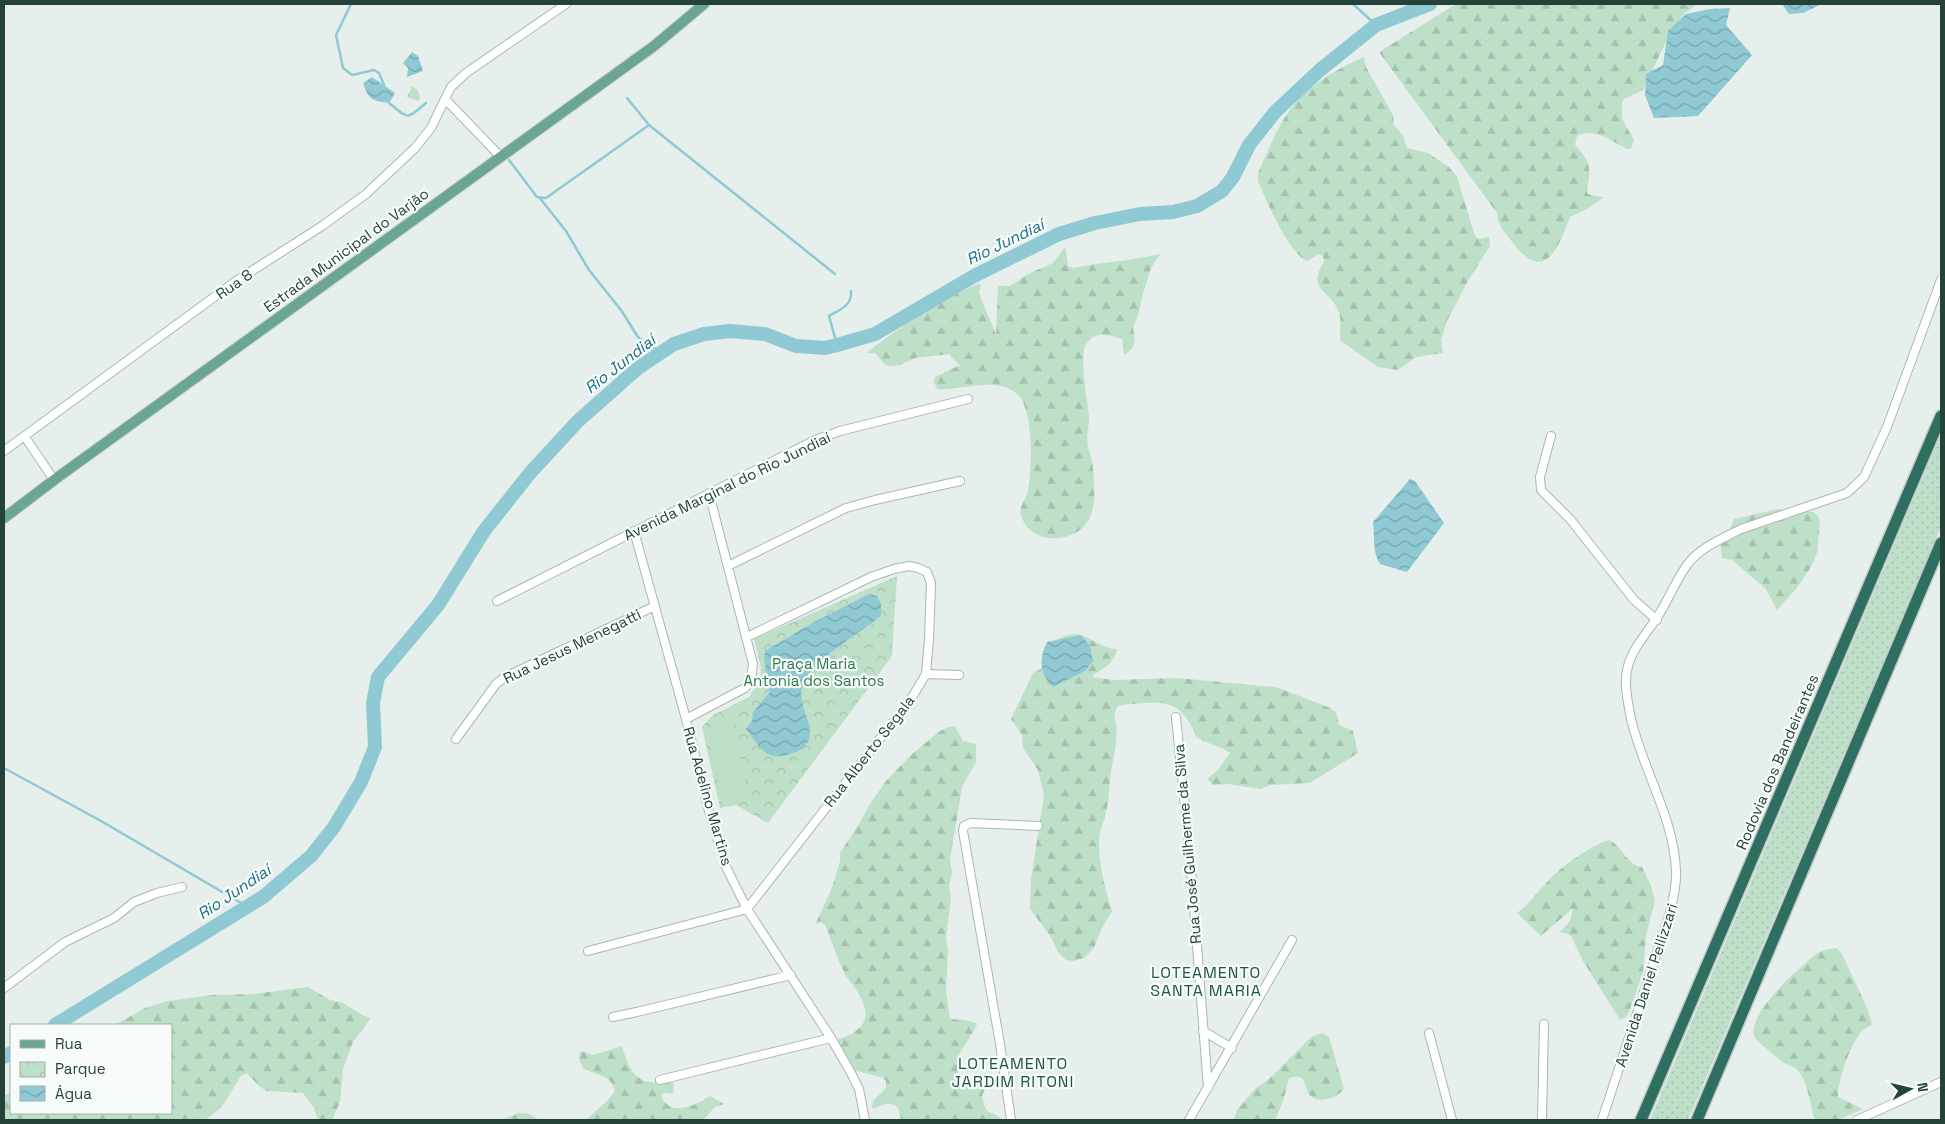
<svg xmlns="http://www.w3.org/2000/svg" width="1945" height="1124" viewBox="0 0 1945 1124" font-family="'Space Grotesk',sans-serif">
<defs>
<pattern id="grass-dots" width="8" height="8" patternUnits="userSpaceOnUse" patternTransform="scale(1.25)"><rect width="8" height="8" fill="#bfe0c8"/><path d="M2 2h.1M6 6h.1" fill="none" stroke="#a4c1ad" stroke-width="1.8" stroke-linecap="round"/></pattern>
<pattern id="forest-firs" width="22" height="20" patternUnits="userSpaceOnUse" patternTransform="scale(1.25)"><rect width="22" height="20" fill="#bfe0c8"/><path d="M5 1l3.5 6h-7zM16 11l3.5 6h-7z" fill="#a4c1ad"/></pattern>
<pattern id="park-crowns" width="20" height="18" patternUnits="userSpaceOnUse" patternTransform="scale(1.25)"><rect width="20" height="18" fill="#bfe0c8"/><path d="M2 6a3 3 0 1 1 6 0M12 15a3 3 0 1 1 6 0" fill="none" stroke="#a4c1ad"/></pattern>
<pattern id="water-waves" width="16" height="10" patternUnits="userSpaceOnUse" patternTransform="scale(1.25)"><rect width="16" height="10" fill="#8ec9d4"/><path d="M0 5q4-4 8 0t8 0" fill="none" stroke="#74a5ad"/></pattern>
</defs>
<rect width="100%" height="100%" fill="#e6efeb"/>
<!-- grass -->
<path fill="url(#grass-dots)" d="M1941,434V527L1688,1120H1650Z"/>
<!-- forest -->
<path fill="url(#forest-firs)" d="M1456,4H1697L1684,14L1672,29L1643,90L1624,99L1622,102V119L1634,140L1631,149H1627C1611,141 1594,127 1577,136L1575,145C1593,165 1590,167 1587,193L1591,195L1604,197L1587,209L1570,217C1558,248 1545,285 1513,243C1504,231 1499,228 1497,213L1379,52Z
M1364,57L1366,67L1393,115L1394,125L1403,136L1407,148L1428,153L1449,167L1457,177L1475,236L1479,239L1489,237L1490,246L1469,279L1447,321L1441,340L1443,353L1416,357L1398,370L1378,367L1341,341C1338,331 1343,320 1338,310C1329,289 1306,290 1324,262L1323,256L1319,254L1307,261C1288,253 1266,200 1258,181V173C1267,154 1275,132 1287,114C1305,87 1336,69 1364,57Z
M412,86L418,90L420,97L419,101L407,97Z
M1064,248L1066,249L1068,266L1073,268C1102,262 1131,261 1160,254L1151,268L1142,297L1139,313L1133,327L1135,340L1132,349L1125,355C1121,349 1125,344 1122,339C1113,337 1102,332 1093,337C1089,340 1085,345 1084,349C1081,372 1087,394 1089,417C1089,427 1086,437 1088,447C1090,454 1093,461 1093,469C1094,485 1097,507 1088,521C1073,545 1029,545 1021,515C1018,507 1027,498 1028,490C1032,469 1034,411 1018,395C998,375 961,391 937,389L934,382L935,377L960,365L951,357L950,354L915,358L900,365L892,366L885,365L875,353H866C902,326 937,301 978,284L981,285L979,294L996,334L998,286H1010L1028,274L1053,263Z
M1778,509L1813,512L1818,516L1820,521L1817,553L1811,567L1796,589L1777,610L1766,589L1732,560L1722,558L1720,542L1728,534L1734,519Z
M1074,634C1090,635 1101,649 1117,649C1115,663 1104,668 1093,675V677L1113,680L1178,678L1276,687L1328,707L1336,712L1339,725L1353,731L1358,753L1310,783L1270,785L1261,789L1228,784L1213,785L1207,779L1217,771L1230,753C1224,748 1204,742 1196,737C1181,696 1160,702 1122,705L1117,707L1114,715C1120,734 1114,752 1111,772C1109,787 1109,802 1105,817C1104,822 1101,827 1100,832C1096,854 1105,890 1112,911L1101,930L1094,948L1084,958L1073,961L1066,960L1058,952L1051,937L1030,909L1031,879L1044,795L1038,770L1023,748L1022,735L1011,719L1033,673L1044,667C1048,645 1051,638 1074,634Z
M955,726L963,741L976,744V762L962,787L950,859L952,873L949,885L951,899L946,937L948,951L946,991L950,1019L964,1020L976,1023L977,1025L957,1058L958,1084C969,1086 972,1078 981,1080L986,1087L982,1096C987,1120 990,1107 1002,1120H901L899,1110L895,1105L887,1103L873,1109L872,1106L873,1101L886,1088V1081L881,1077L848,1069L836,1040C867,1030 874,1017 855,988C853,984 848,980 846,976C837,960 832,941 825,925L820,922L815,925L832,888L840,861V853L859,824L870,804L886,781L911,755L940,731L948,727Z
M1609,840C1623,846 1626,865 1642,867L1651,886L1655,900L1646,936L1643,973L1629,1012L1625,1018L1620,1020L1583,961L1571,936L1568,934L1560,932L1570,921L1573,908L1541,936L1517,913C1532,902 1537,892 1550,879C1560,867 1595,843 1609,840Z
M1837,948L1842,954L1868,1010L1872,1025C1869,1027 1864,1029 1862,1031C1850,1044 1838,1080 1838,1097L1863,1109L1838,1120H1815C1810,1106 1809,1086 1800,1073C1796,1067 1790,1066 1784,1063C1780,1060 1757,1041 1755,1038C1744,1016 1799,968 1815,955C1822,950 1829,949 1837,948Z
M308,987L330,1000L341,1002L364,1016L371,1018L353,1042L343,1069L340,1102L332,1120H318L314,1108L303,1093L266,1091L258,1085L247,1073L241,1076L221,1108L205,1120H4V1095L11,1093V1113H171V1025H115L145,1008L168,1001L212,995L254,994Z
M1322,1033L1329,1037L1344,1089C1339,1098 1316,1105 1309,1094C1303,1084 1307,1072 1289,1078L1283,1101L1275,1120H1234L1237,1110L1255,1089L1270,1078L1311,1037Z
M622,1046C626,1060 632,1080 650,1082C658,1083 666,1081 674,1083L673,1094L664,1093L661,1096C671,1118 696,1105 710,1096L724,1104L715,1107L703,1120H587C595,1110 610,1101 615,1090C608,1072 598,1077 583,1068L579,1059L580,1053L582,1051L593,1055Z
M518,1113L529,1114L540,1120H502Z"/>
<!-- park -->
<path fill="url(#park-crowns)" d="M897,576L892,656L768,823L736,805L720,808L702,727L713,715L749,697L760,679L761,667L754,639Z"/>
<!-- pitch -->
<path fill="#bfe0c8" d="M733,723L748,795L722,800L707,728Z"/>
<!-- water -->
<path fill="url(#water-waves)" d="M1782,4H1822L1803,13L1789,14Z
M1730,8L1726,25L1752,55L1698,116L1654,118L1645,95L1646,74L1663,65L1668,31L1686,14L1710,9Z
M412,52L418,56L423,71L407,77L408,68L403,63Z
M372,77L395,93L389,103C372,101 368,99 363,83Z
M1410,479L1415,481L1444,523L1407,572L1380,564C1372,552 1375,537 1373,522Z
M869,594L877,596L881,604V616C859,633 815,659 803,684C792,708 834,743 787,755C764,761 758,744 746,729L752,721L753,712L770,692L764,659L765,651L814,622Z
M1081,635L1090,646L1093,661L1085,671L1053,687C1039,675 1039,657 1047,642Z"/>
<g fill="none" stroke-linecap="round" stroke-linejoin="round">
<!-- stream -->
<path stroke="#8ec9d4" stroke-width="2.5" d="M351,4L336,35L343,68L352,75L374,70L379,73L384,85
M1353,4L1376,25
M627,98L649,125L835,274
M389,103C408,118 406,121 426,103
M509,160L537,197L546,198L649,125
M539,197L566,231L589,270L621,310L638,337L645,343L662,352
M837,345L829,316C841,309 852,306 851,291
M4,768L101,821L248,907"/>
<!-- river -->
<path stroke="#8ec9d4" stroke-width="14" d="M55,1025L263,897L311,856L334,827L361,782L375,747L373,703L378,677L438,605L484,531L530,473L578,421L638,368L674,344L704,334L730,331L765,334L796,346L825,348L837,345L875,334L974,276L1059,234L1095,223L1140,214L1173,212L1197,206L1222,191L1233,177L1249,145L1275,112L1320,70L1376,25L1430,4
M4,1057L11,1053"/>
<!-- minor casing -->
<g stroke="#a8b8b2" stroke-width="10">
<path id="minor" d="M501,157L445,99L451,87L466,73L566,4
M1551,436L1540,477L1541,490L1570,519L1634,600L1657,620
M25,437L54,480
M4,451L236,281L322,226L366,194L415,148L431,128L445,99
M634,531L686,719L709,811L726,867L747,909L831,1038L851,1073L859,1089L865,1120
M728,566L846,508L875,500L960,481
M497,601L815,440L840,431L968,399
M926,674L959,675
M1176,717L1190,856L1208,1088
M686,719L745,688L751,680L753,664L709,493
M456,739L496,684L505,677L655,606
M588,951L747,909L911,699L926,674L929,639L931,583L927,572L918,568L909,566L894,569L871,577L747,637
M4,988L65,942L114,918L134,902L157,893L182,887
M613,1017L637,1012L791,975
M1203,1031L1232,1048
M1429,1033L1452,1120
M660,1080L831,1038
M1011,1120L1000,1044L963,831L964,826L971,823L1038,826
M1189,1120L1292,940
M1542,1120L1544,1024
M1602,1120L1670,913C1673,899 1677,885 1676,871C1674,818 1643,770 1631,719C1628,702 1623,683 1628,666C1633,646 1651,629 1661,611C1670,596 1677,579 1687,565C1699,548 1723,538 1741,529L1847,493L1864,477L1887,427L1941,280
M1857,1120L1941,1082"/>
</g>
<!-- major casing -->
<g stroke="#c2cac8" stroke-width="12">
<path id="major" d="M4,518L54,480L654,46L704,4"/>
</g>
<!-- highway casing -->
<g stroke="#c2cac8" stroke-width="14">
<path id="highway" d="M1641,1120L1941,416
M1697,1120L1941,543"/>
</g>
<!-- minor -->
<use href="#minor" stroke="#fff" stroke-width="8"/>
<!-- major -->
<use href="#major" stroke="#6aa596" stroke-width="10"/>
<!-- highway -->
<use href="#highway" stroke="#2f6f62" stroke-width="11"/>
</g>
<g text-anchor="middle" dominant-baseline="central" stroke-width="4.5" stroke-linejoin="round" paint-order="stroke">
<!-- street labels -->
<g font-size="15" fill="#24423a" stroke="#f7fbf9">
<text transform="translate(346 250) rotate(-36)">Estrada Municipal do Varjão</text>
<text transform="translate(234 284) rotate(-35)">Rua 8</text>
<text transform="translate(727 486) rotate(-26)">Avenida Marginal do Rio Jundiaí</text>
<text transform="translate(572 646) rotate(-26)">Rua Jesus Menegatti</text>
<text transform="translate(869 751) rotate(-52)">Rua Alberto Segala</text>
<text transform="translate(1777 762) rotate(-67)">Rodovia dos Bandeirantes</text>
<text transform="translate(708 796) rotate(74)">Rua Adelino Martins</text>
<text transform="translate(1187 844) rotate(-95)">Rua José Guilherme da Silva</text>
<text transform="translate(1646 985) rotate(-72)">Avenida Daniel Pellizzari</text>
</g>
<!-- park labels -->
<g font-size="15" fill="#2d7a4b" stroke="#f7fbf9">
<text x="814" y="663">Praça Maria<tspan x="814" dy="17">Antonia dos Santos</tspan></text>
</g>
<!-- water labels -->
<g font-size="16" font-style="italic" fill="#1c6f80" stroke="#f7fbf9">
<text transform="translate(1005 242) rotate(-26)">Rio Jundiaí</text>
<text transform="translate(620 364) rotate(-38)">Rio Jundiaí</text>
<text transform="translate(234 892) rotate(-34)">Rio Jundiaí</text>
</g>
<!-- neighbourhood labels -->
<g font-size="16" letter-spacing="1" fill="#1f5548" stroke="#f7fbf9">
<text x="1206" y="972">LOTEAMENTO<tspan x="1206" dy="18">SANTA MARIA</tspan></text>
<text x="1013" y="1063">LOTEAMENTO<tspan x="1013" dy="18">JARDIM RITONI</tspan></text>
</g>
</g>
<!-- border -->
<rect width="1945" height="1124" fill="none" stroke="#24423a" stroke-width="10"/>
<!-- legend -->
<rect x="10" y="1024" width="162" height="90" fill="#f7fbf9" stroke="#a3b1ad"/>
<rect x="20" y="1040" width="25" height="8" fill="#6aa596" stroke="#a3b1ad"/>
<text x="55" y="1049" font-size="15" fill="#24423a">Rua</text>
<rect x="20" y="1062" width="25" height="15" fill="url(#park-crowns)" stroke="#a3b1ad"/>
<text x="55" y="1074" font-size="15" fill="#24423a">Parque</text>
<rect x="20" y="1086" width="25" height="15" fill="url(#water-waves)" stroke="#a3b1ad"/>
<text x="55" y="1099" font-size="15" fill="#24423a">Água</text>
<!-- north arrow -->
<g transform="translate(1910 1089) rotate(82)" stroke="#f7fbf9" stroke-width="4" paint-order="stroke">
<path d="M0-4L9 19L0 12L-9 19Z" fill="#24423a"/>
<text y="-8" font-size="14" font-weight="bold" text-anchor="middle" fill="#24423a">N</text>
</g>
</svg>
